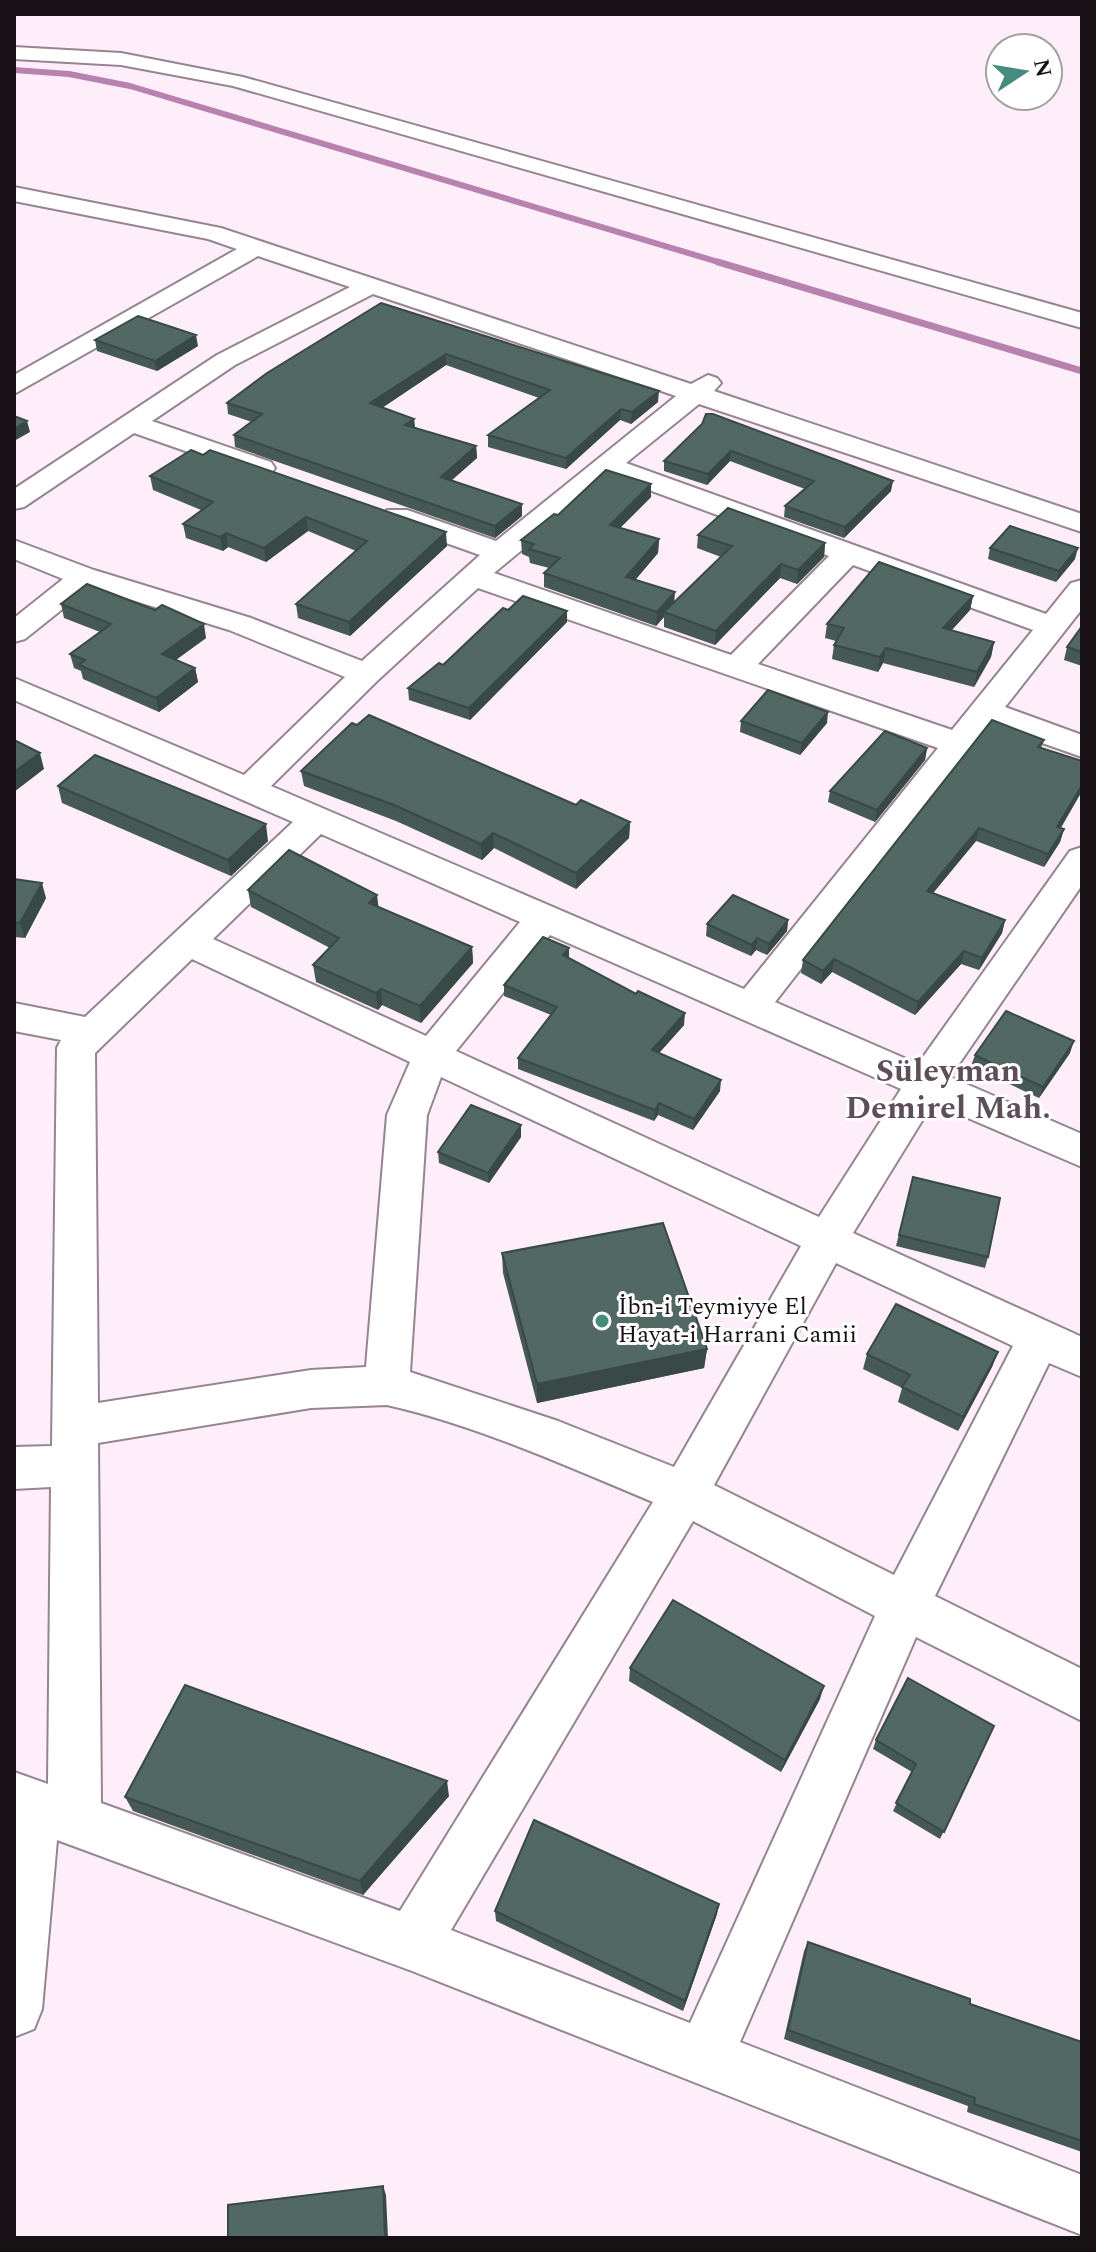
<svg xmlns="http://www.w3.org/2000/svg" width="1096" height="2252" viewBox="0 0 1096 2252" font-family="Spectral,serif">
<rect width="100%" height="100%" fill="#fdeefa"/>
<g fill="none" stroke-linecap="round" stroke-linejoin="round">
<!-- stream-far1 -->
<path stroke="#b882af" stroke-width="6" d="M14,70L69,74L130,86L725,264"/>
<!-- stream -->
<path stroke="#b882af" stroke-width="7" d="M718,262L1082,371"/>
<!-- street casing -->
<g stroke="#958592" stroke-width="4">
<path id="street" d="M14,47L121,53L243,77L1082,313V328L233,86L121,65L14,59Z
M14,187L221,228L691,384L708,375L717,378L721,383L714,391L1082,514V532L699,404L626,463L1046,614L1071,583L1082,580V609L1005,707L1082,735V757L991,725L775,1002L918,1064L1070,851L1082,847V885L950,1077L1082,1134V1167L933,1103L853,1233L1082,1337V1377L1049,1363L935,1596L1082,1669V1721L916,1637L740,2042L1082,2175V2235L412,1971L57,1840L42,2009L34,2029L14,2037V1772L48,1784L51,1487L14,1489V1447L52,1446L57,1048L61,1040L14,1031V1003L85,1017L293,822L14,700V678L244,775L345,677L229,630L90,587L25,639L14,642V618L63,579L14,559V540L94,570L251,618L362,661L480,555L387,522L383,516L387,510H407L496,541L676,396L373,294L235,365L152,421L271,462L275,468L271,474H251L134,433L24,507L14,509V489L217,355L350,287L258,256L14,394V375L237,249L208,239L14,201ZM611,476L829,556L731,655L494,573ZM853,565L1033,630L952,730L758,664ZM478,588L938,748L744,989L271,786L377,681ZM321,834L520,922L426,1036L213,939ZM550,935L901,1089L819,1217L456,1051ZM192,959L410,1062L387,1115L366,1367L311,1370L98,1403L95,1053ZM441,1077L801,1246L674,1467L558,1421L410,1372L427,1115ZM836,1263L1013,1346L894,1575L714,1485ZM387,1405C479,1426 566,1466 653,1502L400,1911L101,1803L98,1443L311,1408ZM693,1521L875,1616L690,2023L451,1930Z"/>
</g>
<!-- street -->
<use href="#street" fill="#fff" fill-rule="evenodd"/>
</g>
<!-- wall -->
<path fill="#475955" d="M381,303L658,402L631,424L620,420L566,469L488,447V435L539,398L446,365L382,408L414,419L415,428L476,446L477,458L451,481L522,504V516L495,538L235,447L234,435L252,422L228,414L227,403Z
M95,340L198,346L157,371L97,351Z
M702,424L891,491L844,538L784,517L785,506L805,489L730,461L707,485L664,471V461Z
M150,476L447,546L350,636L298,618L296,604L356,551L308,531L266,562L228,547L223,551L186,538L183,524L201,510L153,490Z
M651,497L620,528L659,539L658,553L635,580L674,603L721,557L697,548L698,535L825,543L824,557L797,584L780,578L715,645L664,627V617L656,626L544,587V573L549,568L530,563L529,557L522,554L521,540L558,515Z
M990,548L1075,559L1056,582L988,559Z
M973,596L970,610L951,631L994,642L991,657L974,687L883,663L878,672L832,659L834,645L836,641L825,638L827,624Z
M61,604L206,638L176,660L195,668L198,682L159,712L83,679L81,671L74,668L70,654L100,632L64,618Z
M508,610L567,622L470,720L409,700L408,688L443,665Z
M1082,626V666L1064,660L1067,647Z
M741,721L827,723L800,755L740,732Z
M1044,740L1041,748L1082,761V791L1060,828L1064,829L1060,842L1044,867L976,841L933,893L1005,920L1002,933L979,970L961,964L915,1015L832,972L821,984L801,973L803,960Z
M927,748L925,760L875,822L828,802L830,791Z
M301,771L576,805L630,822L629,838L576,889L494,848L482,860L396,821L304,786Z
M58,786L268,841L231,876L62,803Z
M14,879L46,898L25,938L14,937Z
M248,890L378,907L472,947L473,963L421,1023L382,1005L378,1010L316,982L313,965L330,948L251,907Z
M788,920L787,931L767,955L756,950L751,956L706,936L707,924Z
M569,948V958L684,1025L659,1053L720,1091L693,1130L658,1115L654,1121L518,1069V1058L551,1015L504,996V985Z
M1070,1053L1039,1098L971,1066L975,1055Z
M521,1137L489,1183L439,1163L438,1152Z
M913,1177L988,1257L985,1268L896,1246Z
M502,1253L707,1349L704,1368L537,1403L503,1273Z
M998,1352L992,1367L958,1431L898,1402L902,1388L863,1369L867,1354Z
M630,1668L820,1699L781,1772L629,1681Z
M994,1726L940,1839L893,1811L912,1772L873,1749L876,1740Z
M449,1796L363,1895L133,1811L125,1797Z
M495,1911L717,1914L683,2011L496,1921Z
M808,1942L970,2004L1082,2042V2152L967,2112L968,2106L784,2039L804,1951Z"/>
<!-- shaded-wall -->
<path fill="#394945" d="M196,335L198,346L157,371L155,361Z
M446,354V365L371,415L370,403Z
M659,391L658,402L631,424L632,412Z
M621,409L620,420L566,469V458Z
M414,419L415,430L405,425Z
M27,421L30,432L14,441V429Z
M476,446L477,458L441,489V477Z
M731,451L730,461L707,485L708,474Z
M893,481L891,491L844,538L845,527Z
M651,484V497L609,539L610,525Z
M522,504V516L495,538V526Z
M306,517L308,531L266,562L264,548Z
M446,532L447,546L350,636L349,622Z
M226,533L228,547L223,551L220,537Z
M659,539L658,553L626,591V577Z
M825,543L824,557L797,584L798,570Z
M1078,548L1075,559L1056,582L1059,571Z
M781,564L780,578L715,645L716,631Z
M675,592L674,606L664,612V617L656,626L657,612Z
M973,596L970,610L940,643L943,628Z
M567,611V622L470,720L469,708Z
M204,624L206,638L164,668L162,654Z
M994,642L991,657L974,687L977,672Z
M886,648L883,663L878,672L880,657Z
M195,668L198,682L159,712L156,698Z
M828,712L827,723L800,755L802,743Z
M927,748L925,760L875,822L877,810Z
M40,753L44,769L14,792V772Z
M1082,785V791L1054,840L1057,827Z
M630,822L629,838L576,889V873Z
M266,824L268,841L231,876L228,860Z
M979,828L976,841L924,904L927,891Z
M1064,829L1060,842L1044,867L1048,854Z
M493,833L494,848L482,860L481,844Z
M42,883L46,898L25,938L20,923Z
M377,895L379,911L369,903Z
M788,920L787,931L767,955L769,944Z
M1005,920L1002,933L979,970L982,958Z
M757,938L756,950L751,956L752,945Z
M472,947L473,963L421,1023L420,1006Z
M569,948V959L563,955Z
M964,951L961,964L915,1015L918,1002Z
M834,959L832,972L821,984L823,971Z
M381,989L382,1005L378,1010L376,993Z
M685,1013L684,1025L652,1061V1050Z
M1074,1041L1070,1053L1039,1098L1043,1087Z
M721,1080L720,1091L693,1130L694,1119Z
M659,1103L658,1115L654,1121L655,1110Z
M521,1125V1137L489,1183L488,1173Z
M707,1349L704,1368L537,1403V1384Z
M998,1352L992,1367L958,1431L963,1417Z
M824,1686L820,1699L781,1772L785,1760Z
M447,1781L449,1796L363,1895L360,1881Z
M719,1904L717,1914L683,2011L685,2001Z
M383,2186L386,2195L388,2238H385Z"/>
<!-- building -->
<path fill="#526863" stroke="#394945" stroke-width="2" d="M381,303L659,391L632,412L621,409L566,458L488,435L550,390L446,354L370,403L414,419L405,425L476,446L441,477L522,504L495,526L234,435L262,414L227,403L267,373Z
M138,316L196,335L155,361L95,340Z
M706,414H713L893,481L845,527L785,506L814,481L731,451L708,474L664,461L702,424Z
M14,416L27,421L14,429Z
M191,450L203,455L210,450L446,532L349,622L296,604L367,541L306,517L264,548L226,533L220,537L183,524L213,502L150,476Z
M606,470L651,484L610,525L659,539L626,577L675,592L657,612L544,573L560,558L529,549L534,544L521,540L554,514L558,515Z
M728,508L825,543L798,570L781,564L716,631L664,612L732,546L698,535Z
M1010,526L1078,548L1059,571L990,548Z
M879,562L973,596L943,628L994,642L977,672L886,648L880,657L834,645L844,628L827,624Z
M87,584L155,610L162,605L204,624L162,654L195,668L156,698L79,665L85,660L70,654L111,624L61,604Z
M523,596L567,611L469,708L408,688L439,663L443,665L503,608L508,610Z
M1082,626V652L1067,647Z
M768,690L828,712L802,743L741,721Z
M369,715L576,805L581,800L630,822L576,873L493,833L481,844L394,805L301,771L352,723L357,725Z
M992,720L1044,740L1038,747L1082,761V785L1057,827L1064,829L1048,854L979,828L927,891L1005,920L982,958L964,951L918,1002L834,959L823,971L803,960Z
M885,731L927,748L877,810L830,791Z
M14,740L40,753L14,772Z
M95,755L266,824L228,860L58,786Z
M289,850L377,895L369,903L472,947L420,1006L381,989L376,993L313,965L339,938L248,890Z
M14,879L42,883L20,923L14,922Z
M733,895L788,920L769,944L757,938L752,945L707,924Z
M543,937L569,948L563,955L636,994L638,991L685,1013L652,1050L721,1080L694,1119L659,1103L655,1110L518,1058L557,1007L504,985Z
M1006,1011L1074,1041L1043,1087L975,1055Z
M471,1105L521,1125L488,1173L438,1152Z
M913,1177L1000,1198L988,1257L899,1235Z
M663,1223L707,1349L537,1384L502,1253Z
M896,1304L998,1352L963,1417L902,1387L910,1375L867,1354Z
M673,1600L824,1686L785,1760L630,1668Z
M908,1678L994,1726L944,1832L896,1803L916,1764L876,1740Z
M185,1685L447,1781L360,1881L125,1797Z
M534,1820L719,1904L685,2001L495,1911Z
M808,1942L970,1999V2004L1082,2042V2141L974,2104L975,2098L788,2030Z
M383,2186L385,2238H228V2205Z"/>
<!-- markers -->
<circle fill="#478b7f" stroke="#fff" stroke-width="3" cx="602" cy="1321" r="8"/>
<g text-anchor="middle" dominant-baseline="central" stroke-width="6" stroke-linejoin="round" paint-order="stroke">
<!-- poi labels -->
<g font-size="24" fill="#171116" stroke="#fff" text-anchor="start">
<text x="618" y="1307">İbn-i Teymiyye El<tspan x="618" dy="28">Hayat-i Harrani Camii</tspan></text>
</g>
<!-- district labels -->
<g font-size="32" font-weight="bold" fill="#5d4e5a" stroke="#fff">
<text x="948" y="1071">Süleyman<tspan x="948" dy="37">Demirel Mah.</tspan></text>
</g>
</g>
<!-- border -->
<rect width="1096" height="2252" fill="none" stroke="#171116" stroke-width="32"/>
<!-- north arrow -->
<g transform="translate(1024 72) rotate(78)"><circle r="38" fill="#ffffff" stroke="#a2a0a2" stroke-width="2"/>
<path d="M0-6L14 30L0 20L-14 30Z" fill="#478b7f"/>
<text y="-12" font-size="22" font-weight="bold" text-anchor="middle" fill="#171116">N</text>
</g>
</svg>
